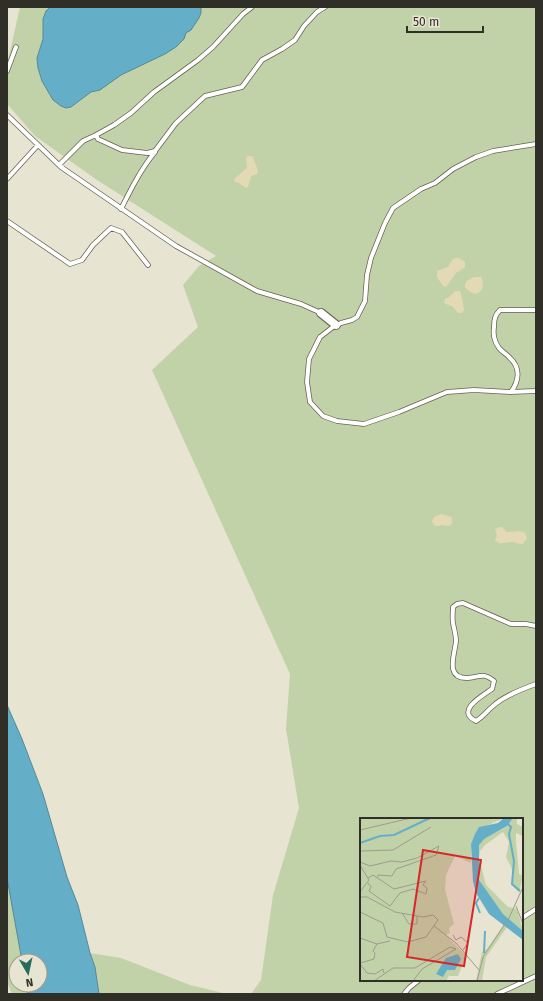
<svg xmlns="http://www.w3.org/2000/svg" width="543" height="1001" viewBox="0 0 543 1001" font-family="'Fira Sans',sans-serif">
<rect width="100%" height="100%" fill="#e7e4d1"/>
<!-- green -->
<path fill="#c2d2a8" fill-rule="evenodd" d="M20,7H536V994H251L261,980L273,895L299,808L286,729L290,674L152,370L198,327L183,285L199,266L216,256L97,180L35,136L7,104V65ZM361,819H522V980H361Z
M7,878L22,961H16V985H27L28,994H12L7,982Z
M90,953L121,958L190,985L227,994H99L95,967Z"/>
<!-- sand -->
<path fill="#e3dab5" d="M247,156H250L253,157L258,171L257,174L251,176L248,187L246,188L239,183L235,182L234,180C237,175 243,173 247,167L246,160Z
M456,258H459L465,262V267L456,273L446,287L443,286L437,277V271L448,267L453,259Z
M474,277H481L483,282L482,289C477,297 470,293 465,287V284L467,281Z
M455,291H460C462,297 463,304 464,310L461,313H458L452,306L448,305L444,303L445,298H448Z
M441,514L452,517V524L449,526L442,525L437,526L434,525L432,521L434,517Z
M500,527H502L507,532L520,531L525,533L527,538L524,543L522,544C518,544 515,542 511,542C504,542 500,546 495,540L497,535L495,529Z"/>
<!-- water -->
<path fill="#64afc7" stroke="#548997" d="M50,7H201V13L199,18L191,30L186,33L184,39L176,47L165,54L121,75L100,90L91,92L71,107L66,108L61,106L53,100L42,81L38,68L37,58L43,39V19L46,11Z
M7,705L22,739L43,794L67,877L78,905L90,953L95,967L99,994H28L27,985H40V961H22L7,878Z"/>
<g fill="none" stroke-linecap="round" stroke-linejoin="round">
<!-- lane casing -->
<g stroke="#666352" stroke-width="5.5">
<path id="lane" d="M252,7L243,14L213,47L198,60L154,92L131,113L114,125L96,135L98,139L122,150L147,153L155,151L176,123L205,96L242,87L262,60L282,49L295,40L304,26L317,12L325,7
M7,71L16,47
M7,115L61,167L176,246L257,291L301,304L321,313
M536,144L493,151L476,157L453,169L435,183L421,189L393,208L385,223L371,258L367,275L365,301L357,317L352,320L341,323L333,327L320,337L309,359L307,382L310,402L323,416L337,421L364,424L399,412L447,392L474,390L510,392L536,391
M59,165L83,141L96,135
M7,179L38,145
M121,209C131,189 141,169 155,152
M7,221L70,264L82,260L93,245L111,228L122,232L148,265
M511,392C519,381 521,368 510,358C507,354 502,352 499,348C494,342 493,333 494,327C494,319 495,315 500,310H536
M536,626L526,624H511L463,603L457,604L453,607C453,612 452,618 453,623C454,629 456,635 456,641C455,654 444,679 468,678C480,677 483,672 494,681L492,689C482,696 455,711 476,721C483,717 487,711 493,706C504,696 522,689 536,684
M522,918L536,909
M404,994L409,988L419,980
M497,994L536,976"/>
</g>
<!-- street casing -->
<g stroke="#666352" stroke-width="10">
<path id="street" d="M321,313L336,325"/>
</g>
<!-- lane -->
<use href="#lane" stroke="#fff" stroke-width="4"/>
<!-- street -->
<use href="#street" stroke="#fff" stroke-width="8"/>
</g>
<!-- overview -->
<g transform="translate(360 818)">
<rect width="163" height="163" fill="#e7e4d1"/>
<path d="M0,0H144L119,11L111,26V45L95,38L86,57L85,71L94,106L89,110L90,115L86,117L106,138L98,158H89L86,163H0ZM153,0H157V6L163,9V18L156,15V24L159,56L163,58L159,75L152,66V51L146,39L149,24L143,14L125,27L120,33L119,40L126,67L148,89L157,91L163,113L143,96L129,80L119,62L118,53L119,27L123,21L146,9ZM144,106L147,109L126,139L122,163H116L122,134L127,131Z" fill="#c2d2a8"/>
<path d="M144,0H153L147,8L124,21L119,27V62L143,96L163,113V122L129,96L116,75L113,63L111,26L115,16L119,9L138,5ZM98,136L101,141L95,152H87L83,159L76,156L86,140Z" fill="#64afc7"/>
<path fill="none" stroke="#64afc7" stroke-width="2" d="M148,6L151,9L149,16L154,43L152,66L160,73M0,25L20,18L34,17L70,0M119,80L116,85L120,95M124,135L125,113"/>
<path fill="none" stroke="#9e9c8d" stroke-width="1" d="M0,12L51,0M0,33L33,32L71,9M0,44L10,48L31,43L42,44L57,40L79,28L76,37L36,51L32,58L18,57V59M0,47L9,62L0,74M8,60L13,57L34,71L66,63L63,67L67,70L66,76L53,71L40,75L30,88L9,73L11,69L8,65M0,79H7L35,94L63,99L73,97L78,102L66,119L48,124L27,119L23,105L0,94M156,88L163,106M42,95L49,106H57V98M74,108L96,125L119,152M93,117L96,122L101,119L108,125L103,132M0,120L17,126L13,133L15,135L14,141L0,145M17,126L30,123M0,146L7,155L15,156L23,151L24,155M14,163L33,150H55L90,129L96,131L62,151L53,163M117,163L123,139L149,100L163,69"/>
<path fill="#d62828" fill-opacity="0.15" stroke="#d62828" stroke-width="2" d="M63,32L121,42L104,148L47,139Z"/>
<rect width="163" height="163" fill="none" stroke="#302f27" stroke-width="2"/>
</g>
<!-- border -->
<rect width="543" height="1001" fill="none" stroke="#302f27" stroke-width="16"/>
<!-- north arrow -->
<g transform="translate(28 973) rotate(171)"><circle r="19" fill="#e7e4d1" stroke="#9e9c8d"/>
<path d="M0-3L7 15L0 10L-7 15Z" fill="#256b5e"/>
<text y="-6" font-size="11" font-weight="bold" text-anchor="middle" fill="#302f27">N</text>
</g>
<!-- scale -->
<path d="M407 26v6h76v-6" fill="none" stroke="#302f27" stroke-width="2"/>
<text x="413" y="26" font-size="12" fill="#302f27" stroke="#e7e4d1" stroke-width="3" paint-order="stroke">50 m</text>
</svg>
